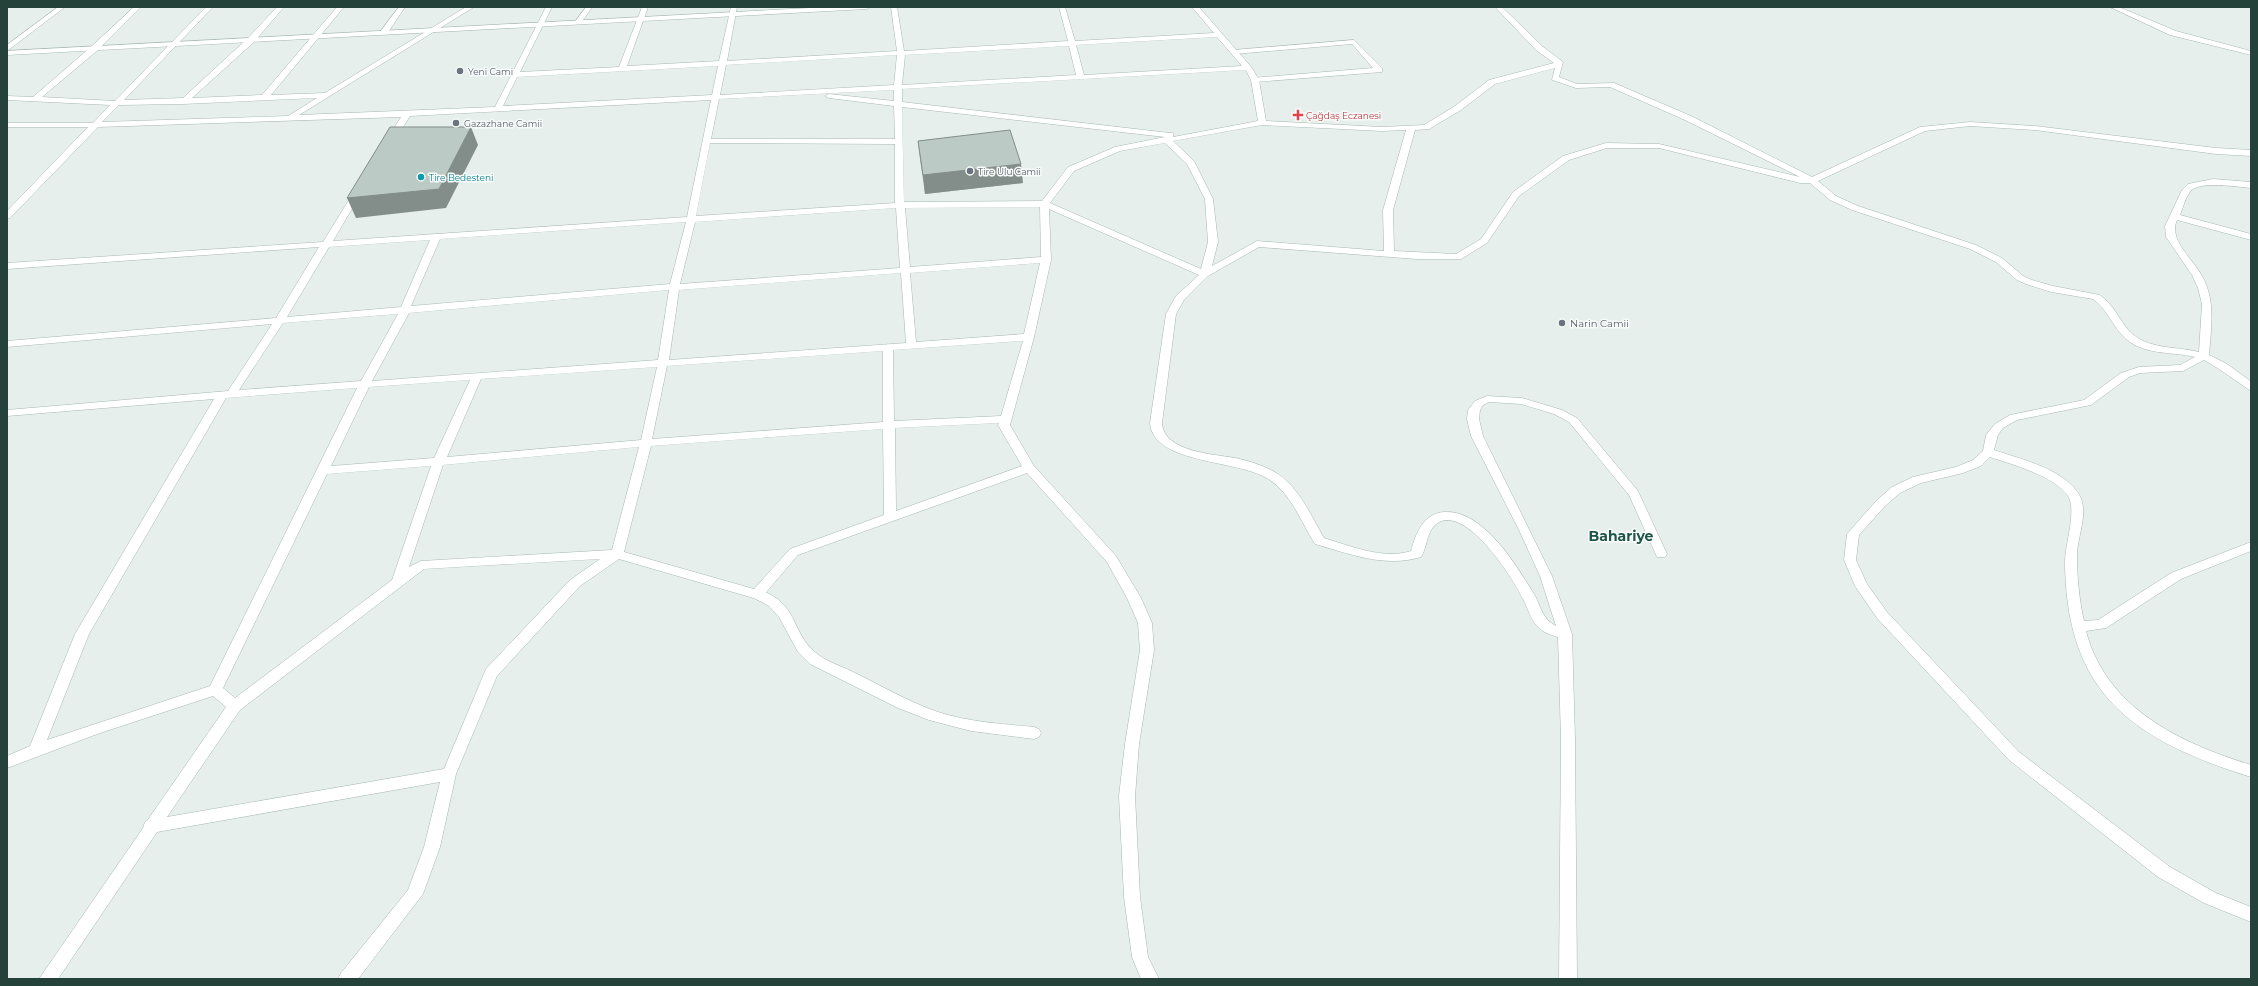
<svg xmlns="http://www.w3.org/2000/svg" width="2258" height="986" viewBox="0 0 2258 986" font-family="Montserrat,sans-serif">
<rect width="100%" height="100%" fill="#e6efeb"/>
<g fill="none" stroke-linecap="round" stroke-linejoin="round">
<!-- service casing -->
<g stroke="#a8b8b2" stroke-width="1">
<path id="service" d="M1354,40L1382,68V72L1255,82L1251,80L1252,78L1373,68L1352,44L1234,54L1230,52L1234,50Z
M757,589C799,602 790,631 815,652C826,662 842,666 855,673C882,686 909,702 938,712C969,722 1002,724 1034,727L1039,729L1041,733L1039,737L1034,739L971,731L929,720L898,708L810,664L798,652L779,617L769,606L752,597L750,594L752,591Z"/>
</g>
<!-- minor casing -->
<g stroke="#a8b8b2" stroke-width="1">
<path id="minor" d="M58,7H65L7,51V45Z
M134,7H141L98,50L42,97L115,101L206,7H213L124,100L183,98L248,38L277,7H284L254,42L192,98L262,95L337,7H344L271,95L325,93L466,7H474L299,115L495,107L546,7H552L520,72L619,67L642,7H648L627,66L719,61L731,7H737L727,61L897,51L891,7H897L904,51L1068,41L1059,7H1065L1075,41L1214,33L1192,7H1199L1252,68L1259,80L1266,121L1382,127L1424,125L1455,106L1489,80L1554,63L1536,50L1495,7H1502L1542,46L1563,62L1559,77L1577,84L1614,83L1691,116L1812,177L1920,127L1970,122L2035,126L2216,148L2251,150V156L2216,154L2035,130L1970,126L1925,131L1818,181L1836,196L1858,206L1976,245L2002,258L2023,276L2032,280L2053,286L2100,295C2113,304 2119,319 2129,331C2148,350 2175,346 2199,352L2202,304L2198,288L2192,275L2166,237L2165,226L2182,190L2188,184L2213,179L2251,182V188C2238,187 2198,180 2190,192C2185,198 2183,208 2180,215L2251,234V240L2177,220C2168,240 2193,259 2202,276C2216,301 2211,328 2209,355L2227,364L2249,380L2251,382V391L2219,369L2204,360L2183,371L2140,373L2129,377L2091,405L2017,420L2003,428L1998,435L1994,450C2020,459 2057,467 2076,490C2091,508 2078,533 2077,554C2077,576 2079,599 2084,621L2098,620L2171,573L2251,542V551L2181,579L2106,628L2086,631C2106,708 2180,743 2251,765V777C2133,740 2066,694 2065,562C2065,544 2077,511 2068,496C2055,476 2011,464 1990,457L1981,466L1963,473L1921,483L1900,493L1885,506L1859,535L1856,560L1867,584L1887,612L2019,752L2170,867L2216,893L2251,907V922L2204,903L2158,877L2009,760L1877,618L1855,586L1844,560L1847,534L1877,500L1892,487L1913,477L1956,467L1973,460L1983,451L1986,435L1995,424L2010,415L2084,400L2121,373L2139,367L2180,365L2195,357C2170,351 2141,356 2122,335C2112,324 2106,308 2093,299L2051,292L2026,284L2017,280L1996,262L1970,249L1852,210L1830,200L1810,183H1800L1659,148H1607L1569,160L1519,196L1487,243L1461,259H1417L1259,247L1208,276L1184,300L1176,314L1162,423C1164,452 1213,454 1235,458C1250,461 1265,466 1278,474C1300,489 1311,516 1324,538C1350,546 1384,560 1411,551C1416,533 1423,514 1444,512C1483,509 1516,565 1534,594C1541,606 1542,619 1556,626L1540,576L1519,530L1471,436L1467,419L1468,410L1475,401L1487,396L1522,398L1562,410L1577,418L1638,491L1667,554L1665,557H1657L1629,495L1569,422L1554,414L1521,404L1489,402L1483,405L1480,410L1479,419L1483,436L1552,576L1572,634L1575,739L1577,979H1559L1561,739L1558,637C1551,635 1542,632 1537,626C1530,618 1528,608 1523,599C1513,578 1462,498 1434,526C1426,535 1427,548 1421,557C1385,568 1350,554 1315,544C1301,522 1292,495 1270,480C1240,459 1153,465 1150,423L1166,314L1176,296L1199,275L1049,209L1051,260L1034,337L1010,425L1034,466L1116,556L1141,598L1152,623L1154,650L1139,744L1135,796L1140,897L1148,957L1159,979H1141L1132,957L1124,897L1119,796L1125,744L1140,650L1138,623L1127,598L1107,562L1027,473L798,555L762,597L757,599L619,559L580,586L497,676L456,774L440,847L423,894L358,979H338L341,973L408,890L424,847L440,782L157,832L58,979H39L143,828L145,822L147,821L226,707L213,696L100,733L7,768V756L30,746L75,634L214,399L7,416V410L228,391L272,324L7,347V341L276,318L319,247L7,269V263L323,242L355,190L359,187L363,190L333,241L687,217L711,100L410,116L393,143H390L386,141L401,117L98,127L10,218L7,219V211L88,127H7V123H93L110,105L7,100V96L33,97L92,46ZM1217,37L1242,66L1084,75L1076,45ZM1069,46L1076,75L902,85L905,55ZM897,55L894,85L720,95L726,65ZM718,66L712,95L503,106L517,77ZM1555,68L1552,80L1576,88L1610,87L1685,120L1800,177L1659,144L1606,143L1563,156L1513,192L1481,239L1456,254L1394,251L1393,210L1415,130L1429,129L1461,110L1495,84ZM1246,70L1251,80L1258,121L1173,137V133H1170L902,102V89ZM894,90V101L829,94L825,96L829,98L894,106L895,139H711L719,99ZM317,98L288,116L102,122L119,105L183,104ZM902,107L1165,137L1115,147L1068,167L1042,201L904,202ZM1262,125L1382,131L1406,130L1383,210L1384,251L1257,241L1212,266L1218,242L1213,199L1194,161L1173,141ZM710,143L895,144V203L696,216ZM1165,143L1187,164L1205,199L1208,242L1201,269L1050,203L1074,171L1120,151ZM1040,207L1041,257L910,267L905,208ZM896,208L900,268L680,284L695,222ZM686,222L670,284L411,306L440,239ZM430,240L401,307L287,317L329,247ZM1040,263L1024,334L916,342L910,273ZM901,273L906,343L669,360L679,290ZM669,290L658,360L372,381L409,313ZM398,314L361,381L239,390L283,323ZM1023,341L1001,416L894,421L893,350ZM883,351V422L652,439L667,366ZM657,367L641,440L447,457L481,379ZM470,380L434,458L331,466L369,387ZM357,388L210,686L47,740L89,634L226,398ZM999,423L998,425L1022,466L896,511L895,428ZM883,429L884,515L790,549L754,589L624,552L651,446ZM639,447L612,550L421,561L409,567L443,465ZM431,466L392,580L235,698L223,688L327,474ZM600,559L570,580L486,669L444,769L167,817L240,710L424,569Z
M399,7H405L387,34H381L380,32Z
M586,7H592L581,23H577L575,22Z
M2110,7H2119L2176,31L2251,51V55L2170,35Z"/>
</g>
<!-- tertiary casing -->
<g stroke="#a8b8b2" stroke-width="1">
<path id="tertiary" d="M828,7H870L867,9L7,55V51Z"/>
</g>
<!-- service -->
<use href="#service" fill="#fff" fill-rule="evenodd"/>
<!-- minor -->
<use href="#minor" fill="#fff" fill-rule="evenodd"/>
<!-- tertiary -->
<use href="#tertiary" fill="#fff" fill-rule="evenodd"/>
</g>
<!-- wall -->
<path fill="#a1aea9" d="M918,141L1023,183L925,194L920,159Z"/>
<!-- shaded-wall -->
<path fill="#838d89" d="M471,127L478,145L446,208L356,218L347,198Z
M1021,164L1023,183L925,194L923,175Z"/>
<!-- building -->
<path fill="#bbcac4" stroke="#838d89" d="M390,127H471L439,189L347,198Z
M1010,130L1021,164L923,175L918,141Z"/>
<!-- markers -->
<g fill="#6b7280" stroke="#f7fbf9" stroke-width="1.5">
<circle cx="460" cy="71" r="4"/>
<circle cx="456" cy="123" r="4"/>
<circle cx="970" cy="171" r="4"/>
<circle cx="1562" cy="323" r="4"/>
</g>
<path fill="#e0444e" stroke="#f7fbf9" stroke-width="1.5" d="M1296 109h4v4h4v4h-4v4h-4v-4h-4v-4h4z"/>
<circle fill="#0f9aa8" stroke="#f7fbf9" stroke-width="1.5" cx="421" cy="177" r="4"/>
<g text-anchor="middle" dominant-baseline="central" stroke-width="3" stroke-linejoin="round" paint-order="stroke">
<!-- far-worship labels -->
<g font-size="9" fill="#5b616d" stroke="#f7fbf9" text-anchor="start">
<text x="468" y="71">Yeni Cami</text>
<text x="464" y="123">Gazazhane Camii</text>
<text x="978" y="171">Tire Ulu Camii</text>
</g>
<!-- far-health labels -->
<g font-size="9" fill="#be3a42" stroke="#f7fbf9" text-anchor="start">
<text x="1306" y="115">Çağdaş Eczanesi</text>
</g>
<!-- far-culture labels -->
<g font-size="9" fill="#0d838f" stroke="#f7fbf9" text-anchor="start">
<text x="429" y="177">Tire Bedesteni</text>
</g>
<!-- worship labels -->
<g font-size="10" fill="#5b616d" stroke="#f7fbf9" text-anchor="start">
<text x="1570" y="323">Narin Camii</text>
</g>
<!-- district labels -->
<g font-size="14" font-weight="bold" fill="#1f5548" stroke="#f7fbf9">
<text x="1621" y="536">Bahariye</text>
</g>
</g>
<!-- border -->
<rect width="2258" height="986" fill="none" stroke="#24423a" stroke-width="16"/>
</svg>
